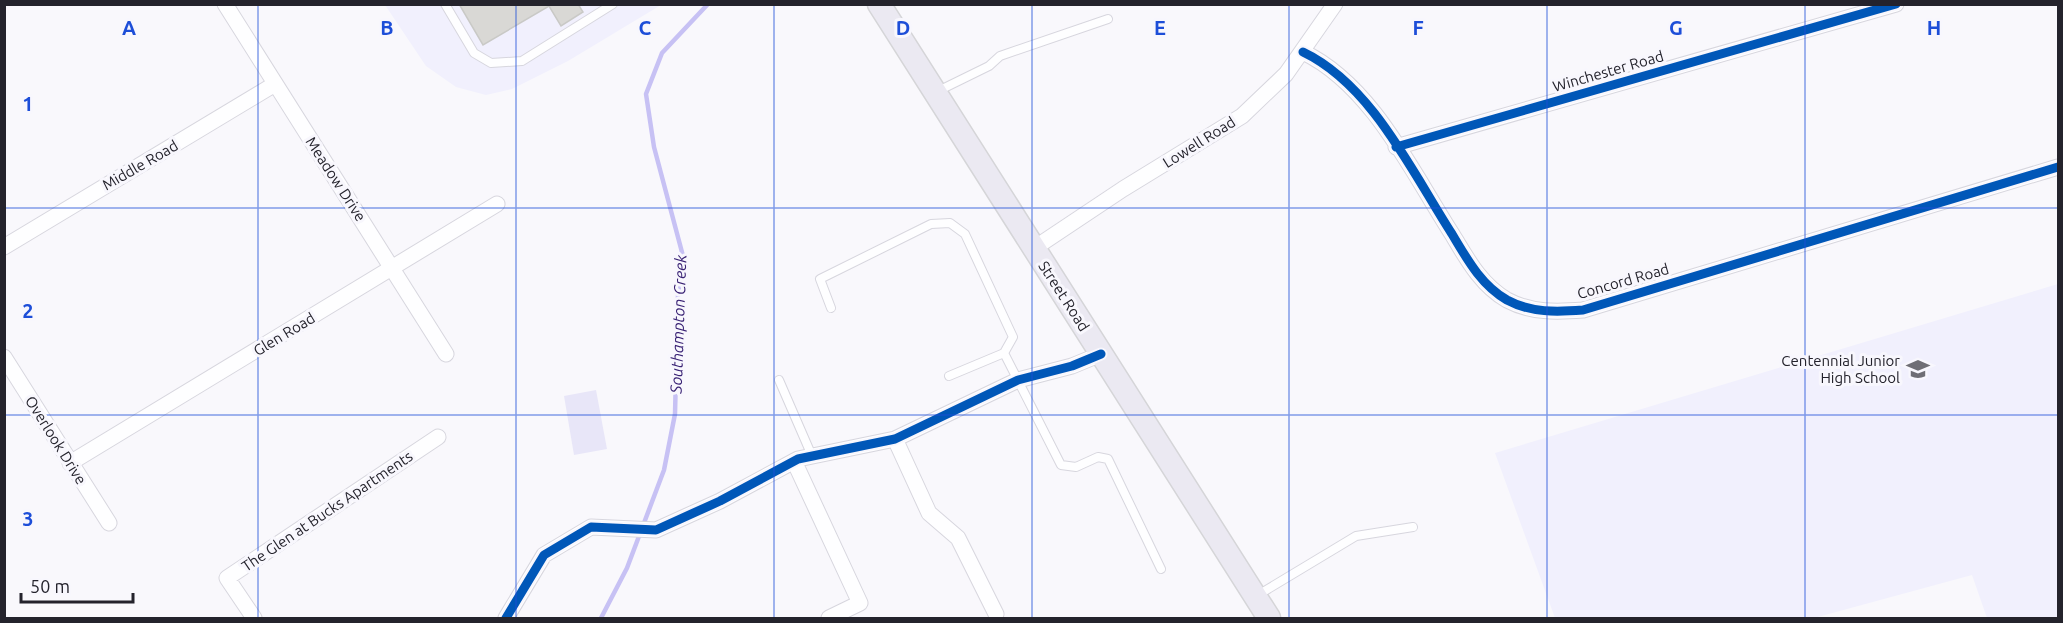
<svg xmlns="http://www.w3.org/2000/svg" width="2063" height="623" viewBox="0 0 2063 623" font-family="Ubuntu,sans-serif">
<rect width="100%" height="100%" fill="#f9f8fc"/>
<!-- built -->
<path fill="#f1f0fd" d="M385,5H661L568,61L512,89L486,95L456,87L426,66Z
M2058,284V618H1987L1972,575L1814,618H1555L1495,453Z"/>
<!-- green -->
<path fill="#e8e6f8" d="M596,390L607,449L574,455L564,396Z"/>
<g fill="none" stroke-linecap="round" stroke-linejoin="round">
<!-- stream -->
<path stroke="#c7c1f4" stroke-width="4.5" d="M601,618L627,568L664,470L675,414L678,295L683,256L654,147L646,94L662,53L708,4"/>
</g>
<!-- building -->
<path fill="#d9d8d5" stroke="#c9c9c6" stroke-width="1.5" d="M459,4H578L583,12L561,26L549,6L483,45Z"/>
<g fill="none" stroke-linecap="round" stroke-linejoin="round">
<!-- lane casing -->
<g stroke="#d7d6de" stroke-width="10">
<path id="lane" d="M445,4L474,53L491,63L522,61L613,4
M936,92L989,66L1000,56L1108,19
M831,308L820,279L931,224L950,223L965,234L1013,337L1004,353L1061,465L1076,467L1098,457L1108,459L1161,569
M949,376L1004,353
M779,380L812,456
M1258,595L1356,536L1413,527"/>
</g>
<!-- street casing -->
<g stroke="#d7d6de" stroke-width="17">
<path id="street" d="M225,4L446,354
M1303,52C1372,85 1412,172 1452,234C1467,259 1481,285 1507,300C1531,313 1557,312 1583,310L2058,167
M1396,147L1896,4
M4,247L275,84
M1033,249L1123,189L1242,116L1286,74L1335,4
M4,357L109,523
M895,439L929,513L958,538L996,614
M794,461L860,603L829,618
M70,463L497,204
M254,618L227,578L438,437
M506,618L544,555L591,527L656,530L720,501L798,459L895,439L1018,380L1072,366L1101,354"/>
</g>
<!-- primary casing -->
<g stroke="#d5d5d8" stroke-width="25">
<path id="primary" d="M879,4L1269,618"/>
</g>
<!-- lane -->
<use href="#lane" stroke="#fefeff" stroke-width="8"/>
<!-- street -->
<use href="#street" stroke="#fefeff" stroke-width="15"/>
<!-- primary -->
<use href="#primary" stroke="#ebe9f2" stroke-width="22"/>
<!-- cycleway casing -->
<g stroke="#f8f7fd" stroke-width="13">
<path id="cycleway" d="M1303,52C1372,85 1412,172 1452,234C1467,259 1481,285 1507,300C1531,313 1557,312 1583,310L2058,167
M1396,147L1896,4
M506,618L544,555L591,527L656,530L720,501L798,459L895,439L1018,380L1072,366L1101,354"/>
</g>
<!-- cycleway -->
<use href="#cycleway" stroke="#0057b8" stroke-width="9"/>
</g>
<!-- grid -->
<path fill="none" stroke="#1d4ed8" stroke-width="1.5" stroke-opacity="0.55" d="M258,4V618M516,4V618M774,4V618M1032,4V618M1289,4V618M1547,4V618M1805,4V618M4,208H2058M4,415H2058"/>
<!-- icons -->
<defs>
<g id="school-bare" transform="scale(1.8)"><path d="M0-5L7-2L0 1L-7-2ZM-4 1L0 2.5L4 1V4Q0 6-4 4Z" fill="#6f6e75" stroke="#f8f7fd" stroke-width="2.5" paint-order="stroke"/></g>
</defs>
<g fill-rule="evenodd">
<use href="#school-bare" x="1918" y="369"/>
</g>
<g text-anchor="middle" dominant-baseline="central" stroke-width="6" stroke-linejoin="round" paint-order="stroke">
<!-- street labels -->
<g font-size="15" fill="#24232c" stroke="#f8f7fd">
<text transform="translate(1608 71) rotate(-16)">Winchester Road</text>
<text transform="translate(1199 142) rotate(-32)">Lowell Road</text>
<text transform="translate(140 165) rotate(-30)">Middle Road</text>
<text transform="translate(336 179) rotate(57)">Meadow Drive</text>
<text transform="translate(1623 281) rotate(-16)">Concord Road</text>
<text transform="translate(1064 296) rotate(57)">Street Road</text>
<text transform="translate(284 334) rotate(-31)">Glen Road</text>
<text transform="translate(56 440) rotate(58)">Overlook Drive</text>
<text transform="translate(327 511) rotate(-34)">The Glen at Bucks Apartments</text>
</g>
<!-- poi labels -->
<g font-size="15" fill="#24232c" stroke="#f8f7fd" text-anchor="end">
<text x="1900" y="360">Centennial Junior<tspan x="1900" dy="17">High School</tspan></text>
</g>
<!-- water labels -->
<g font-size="16" font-style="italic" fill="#392274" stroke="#f8f7fd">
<text transform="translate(678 324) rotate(-88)">Southampton Creek</text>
</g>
</g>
<g font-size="20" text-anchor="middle" font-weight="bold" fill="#1d4ed8" stroke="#f8f7fd" stroke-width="6" stroke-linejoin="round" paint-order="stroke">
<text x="129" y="35">A</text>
<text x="387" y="35">B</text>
<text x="645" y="35">C</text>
<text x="903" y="35">D</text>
<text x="1160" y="35">E</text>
<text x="1418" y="35">F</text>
<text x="1676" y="35">G</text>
<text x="1934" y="35">H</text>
<text x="28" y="111">1</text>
<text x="28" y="318">2</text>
<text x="28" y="526">3</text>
</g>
<!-- border -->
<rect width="2063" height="623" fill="none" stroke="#24232c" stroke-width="12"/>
<!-- scale -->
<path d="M21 593v9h112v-9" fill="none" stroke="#24232c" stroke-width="3"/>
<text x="30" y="593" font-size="18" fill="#24232c" stroke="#f8f7fd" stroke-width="4.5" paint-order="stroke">50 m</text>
</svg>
